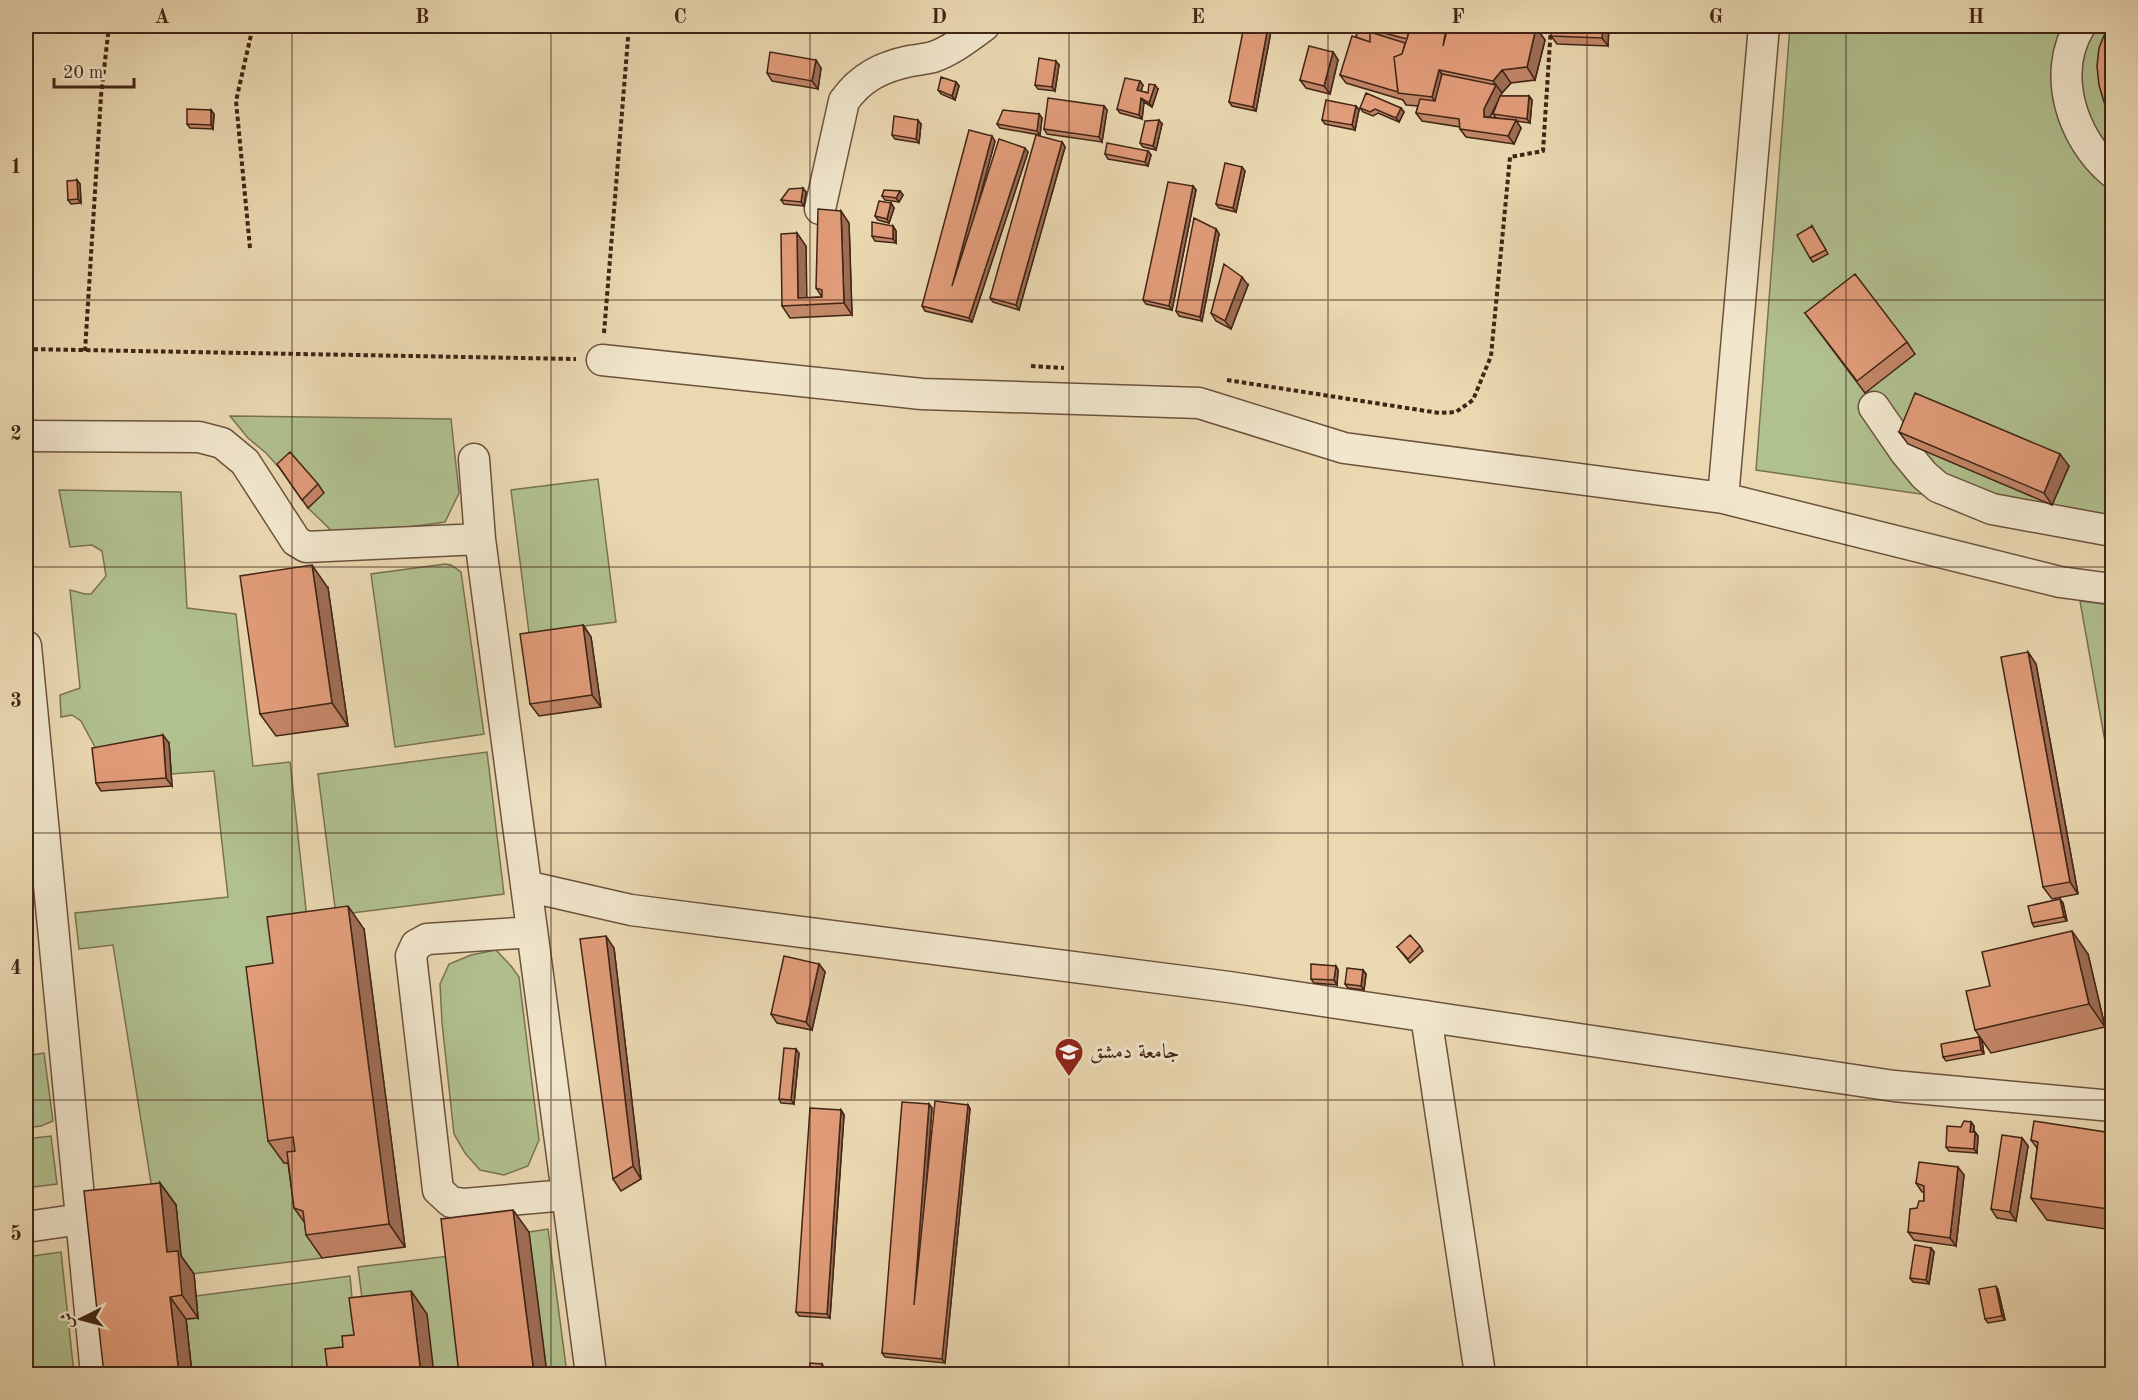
<svg xmlns="http://www.w3.org/2000/svg" width="2138" height="1400" viewBox="0 0 2138 1400" font-family="'Old Standard TT',Amiri,serif">
<rect width="100%" height="100%" fill="#ead8b1"/>
<filter id="stains"><feTurbulence type="fractalNoise" baseFrequency=".00333" numOctaves="4"/><feColorMatrix values="0 0 0 0 .2 0 0 0 0 .09 0 0 0 0 .02 0 0 0 .5 -.17"/></filter>
<radialGradient id="worn" r=".72"><stop offset=".6" stop-color="#630" stop-opacity="0"/><stop offset="1" stop-color="#630" stop-opacity=".3"/></radialGradient>
<!-- green -->
<path fill="#b1c08f" stroke="#797252" stroke-width="1.5" d="M1790,26H2112V522L1756,470Z
M230,416L451,419L459,493L445,522L342,536L333,532L308,508L323,492L283,472L266,453L248,438Z
M598,479L616,622L529,633L511,490Z
M59,490L181,492L187,608L236,614L253,766L290,762L309,937L284,1163L309,1160L322,1258L183,1275L155,1208L113,945L79,949L75,913L228,897L214,771L171,774L169,743L96,749L81,721L72,715L61,717L60,695L80,688L70,590L85,594H91L106,576L102,551L92,545L70,547Z
M445,564L451,565L461,572L484,734L395,747L371,574Z
M2080,601L2112,605V781Z
M487,752L504,894L336,915L318,774Z
M496,950L511,966L519,977L539,1140L528,1166L504,1175L480,1170L465,1153L454,1134L442,1023L440,984L449,964L471,955Z
M44,1053L53,1121L41,1126L26,1128V1056Z
M51,1136L57,1184L26,1188V1139Z
M548,1229L567,1374H547L529,1232Z
M61,1252L74,1374H26V1257Z
M458,1255L472,1374H434L365,1321L358,1267Z
M350,1276L356,1341L342,1374H192L186,1319L198,1318L196,1296Z"/>
<g fill="none" stroke-linecap="round" stroke-linejoin="round">
<!-- minor casing -->
<g stroke="#6b523d" stroke-width="33">
<path id="minor" d="M2080,26C2051,74 2072,138 2112,172
M820,209L844,101C861,77 882,67 910,61C917,60 925,59 933,57C951,51 969,37 984,26
M602,360L922,394L1199,403L1344,448L1723,498L2060,582L2112,589
M1874,407L1905,452L1924,475L1938,487L1992,509L2112,531
M26,436L199,437L222,443L245,462L296,541L306,547L480,539L591,1374
M474,459L480,539
M1723,498L1764,26
M26,646L96,1374
M526,886L631,910L1229,987L1894,1086L2112,1106
M532,932L427,939L416,945L411,956L438,1190L451,1202L464,1204L566,1195
M1426,1016L1480,1374
M26,1227L81,1219"/>
</g>
<!-- path -->
<path stroke="#412516" stroke-width="4" stroke-dasharray="4.5 3" stroke-linecap="butt" d="M250,248L236,101L253,26
M604,333L629,26
M26,349L576,359
M85,351L101,96L109,26
M1031,366L1064,368
M1227,380L1439,413L1456,412L1473,400L1491,356L1510,157L1543,151L1551,26"/>
<!-- minor -->
<use href="#minor" stroke="#f1e6cc" stroke-width="30"/>
</g>
<!-- wall -->
<path fill="#c28668" stroke="#412516" stroke-width="1.5" fill-rule="evenodd" d="M1359,26L1536,28L1545,40L1535,80L1511,83L1502,93L1500,96H1529L1532,100L1530,123L1516,121L1521,128L1514,144L1466,137L1460,129V127L1422,121L1416,113L1418,106L1406,105L1403,100L1346,83L1340,75L1356,37ZM1498,100L1493,114L1496,118L1490,117Z
M1609,26L1608,46L1557,44L1551,36Z
M1268,27L1271,31L1256,111L1232,106L1229,102Z
M1333,52L1338,60L1330,94L1306,88L1300,80Z
M1059,65L1055,91L1038,89L1035,85Z
M821,68L818,89L772,81L767,73Z
M956,82L959,86L955,100L941,94L938,90Z
M1143,85L1141,91L1148,93L1158,89L1152,107L1144,102L1142,119L1120,113L1117,109Z
M1104,106L1107,110L1102,142L1047,134L1044,129Z
M1356,106L1359,110L1355,130L1325,124L1322,120Z
M1360,108H1401L1404,112L1399,122L1378,113L1373,116L1363,112Z
M211,110L214,114L213,129L190,128L187,124Z
M1039,114L1042,118L1040,135L1000,128L997,124Z
M921,124L919,143L895,139L892,135Z
M1162,124L1156,150L1143,147L1140,143Z
M995,141L977,206L1028,152L972,322L925,311L922,306Z
M1062,142L1065,147L1019,310L993,302L990,298Z
M1148,151L1151,155L1148,166L1108,159L1105,154Z
M1245,171L1236,212L1219,208L1216,204Z
M77,180L80,184L81,203L71,204L68,200Z
M1193,186L1196,190L1172,310L1146,304L1143,300Z
M900,191L903,195L899,202L885,200L882,196Z
M806,192L804,206L784,204L781,200Z
M891,203L894,208L889,223L878,220L875,216Z
M849,223L852,315L790,318L782,306L806,246V298L822,297L816,288Z
M893,226L896,231V243L875,241L872,236Z
M1812,226L1828,254L1813,262L1810,258Z
M1216,229L1219,234L1202,321L1179,316L1176,311Z
M1248,285L1231,329L1216,321L1211,313Z
M1805,313L1907,342L1915,354L1865,393Z
M1899,432L2069,466L2052,505L1908,444Z
M277,464L318,484L324,493L308,508Z
M328,588L348,726L276,736L260,714Z
M583,625L591,637L601,707L539,716L530,704Z
M2028,652L2036,664L2078,894L2052,899L2043,887Z
M169,743L172,786L101,791L96,783Z
M2060,899L2063,903L2067,921L2034,927L2032,923Z
M364,929L405,1247L322,1258L306,1235L305,1223L294,1208L288,1163H284L268,1141L273,963Z
M1420,946L1423,951L1410,963L1397,947Z
M614,948L641,1179L621,1191L613,1179Z
M2088,954L2105,1027L1991,1053L1975,1030L1990,986Z
M819,964L825,972L812,1030L777,1023L771,1014Z
M1336,966L1338,970L1337,985L1314,983L1311,979Z
M1363,970L1366,974L1364,990L1348,988L1345,984Z
M1979,1037L1982,1041L1984,1054L1946,1061L1943,1057Z
M799,1053L794,1104L781,1103L779,1099Z
M929,1104L932,1108L925,1191L968,1105L970,1109L945,1363L885,1357L882,1353Z
M841,1110L844,1115L830,1318L799,1316L796,1312Z
M1971,1122L1974,1126V1132H1975L1978,1136L1977,1153L1949,1151L1946,1147L1961,1127Z
M2112,1133V1230L2047,1220L2031,1198L2037,1148L2031,1140Z
M2022,1138L2028,1146L2016,1221L1997,1218L1991,1209Z
M1964,1175L1956,1246L1914,1240L1908,1232L1917,1208L1924,1201V1192H1922L1916,1183Z
M160,1183L176,1205L181,1256L194,1274L198,1318L186,1319L192,1374H104Z
M1931,1248L1934,1252L1929,1284L1913,1282L1910,1278Z
M1998,1290L2005,1320L1988,1323L1985,1319Z"/>
<!-- shaded-wall -->
<path fill="#9e6d55" stroke="#412516" stroke-width="1.5" d="M1374,26H1377L1372,49L1370,45Z
M1436,26H1448L1455,41L1436,27Z
M1603,26H1609L1608,46L1602,38Z
M1268,27L1271,31L1256,111L1253,107Z
M1536,28L1545,40L1535,80L1527,67Z
M1333,52L1338,60L1330,94L1324,86Z
M816,60L821,68L818,89L812,81Z
M1056,61L1059,65L1055,91L1052,87Z
M1439,70L1447,82L1441,109L1432,97Z
M1502,70L1511,83L1502,93L1493,81Z
M1140,81L1143,85L1140,94L1137,90Z
M956,82L959,86L955,100L952,96Z
M1155,85L1158,89L1152,107L1149,103Z
M1496,85L1502,93L1490,117H1484V109Z
M1529,96L1532,100L1530,123L1527,119Z
M1141,98L1144,102L1142,119L1139,115Z
M1104,106L1107,110L1102,142L1099,137Z
M1356,106L1359,110L1355,130L1352,125Z
M1401,108L1404,112L1399,122L1396,118Z
M211,110L214,114L213,129L211,125Z
M1039,114L1042,118L1040,135L1037,131Z
M918,120L921,124L919,143L916,139Z
M1159,120L1162,124L1156,150L1153,146Z
M1516,120L1521,128L1514,144L1508,136Z
M992,136L995,141L955,290L952,286Z
M1062,142L1065,147L1019,310L1016,305Z
M1025,148L1028,152L972,322L969,318Z
M1148,151L1151,155L1148,166L1145,162Z
M1242,167L1245,171L1236,212L1233,208Z
M77,180L80,184L81,203L78,199Z
M1193,186L1196,190L1172,310L1169,306Z
M803,188L806,192L804,206L801,202Z
M900,191L903,195L899,202L896,198Z
M891,203L894,208L889,223L887,219Z
M841,211L849,223L852,315L844,303Z
M893,226L896,231V243L893,239Z
M1216,229L1219,234L1202,321L1200,317Z
M797,233L806,246L807,305L798,298Z
M1242,277L1248,285L1231,329L1225,321Z
M2060,454L2069,466L2052,505L2044,493Z
M312,565L328,588L348,726L332,703Z
M583,625L591,637L601,707L592,695Z
M2028,652L2036,664L2078,894L2070,882Z
M163,735L169,743L172,786L166,778Z
M2060,899L2063,903L2067,921L2064,917Z
M348,906L364,929L405,1247L389,1224Z
M2072,931L2088,954L2105,1027L2089,1004Z
M606,936L614,948L641,1179L633,1166Z
M819,964L825,972L812,1030L806,1022Z
M1336,966L1338,970L1337,985L1334,980Z
M1363,970L1366,974L1364,990L1361,986Z
M1979,1037L1982,1041L1984,1054L1981,1050Z
M796,1049L799,1053L794,1104L791,1100Z
M929,1104L932,1108L917,1309L914,1305Z
M968,1105L970,1109L945,1363L942,1359Z
M841,1110L844,1115L830,1318L827,1314Z
M1971,1122L1974,1126L1973,1136L1970,1132Z
M1975,1132L1978,1136L1977,1153L1974,1149Z
M2022,1138L2028,1146L2016,1221L2010,1212Z
M1958,1167L1964,1175L1956,1246L1950,1238Z
M2112,1176V1216L2108,1209Z
M160,1183L176,1205L181,1256L194,1274L198,1318L182,1295L167,1252Z
M513,1210L529,1232L547,1374H534Z
M1931,1248L1934,1252L1929,1284L1926,1280Z
M1996,1286L1998,1290L2005,1320L2002,1316Z
M411,1291L427,1314L434,1374H421Z
M170,1297L186,1319L192,1374H179Z
M822,1364L825,1369L824,1374H821Z"/>
<!-- building -->
<path fill="#e19c79" stroke="#412516" stroke-width="1.5" d="M1244,26H1258L1268,27L1253,107L1229,102Z
M1359,26H1374L1372,33L1370,32V42L1356,37Z
M1377,26H1410L1407,39L1376,31Z
M1411,26H1436V27L1446,29L1443,46L1448,26H1517L1536,28L1527,67L1502,70L1493,81L1439,70L1432,97L1398,93L1394,57L1402,54Z
M1552,26H1603L1602,38L1551,36Z
M2108,26H2112V117L2104,102L2099,85L2097,66L2099,48Z
M1370,32L1405,43L1402,54L1394,57L1398,92L1340,75L1352,36L1370,42Z
M1309,46L1333,52L1324,86L1300,80Z
M770,52L816,60L812,81L767,73Z
M1039,58L1056,61L1052,87L1035,85Z
M1442,74L1496,85L1484,109V117L1516,120L1508,136L1460,129L1459,119L1416,113L1420,99L1435,101Z
M941,77L956,82L952,96L938,90Z
M1125,78L1140,81L1137,90L1148,93L1149,84L1155,85L1149,103L1141,98L1139,115L1117,109Z
M1366,93L1401,108L1396,118L1375,109L1370,112L1360,108Z
M1500,96H1529L1527,119L1493,114Z
M1048,98L1104,106L1099,137L1044,129Z
M1326,100L1356,106L1352,125L1322,120Z
M187,109L211,110V125L187,124Z
M1003,110L1039,114L1037,131L997,124Z
M894,116L918,120L916,139L892,135Z
M1159,120L1153,146L1140,143L1145,121Z
M969,130L992,136L952,286L999,139L1025,148L969,318L922,306Z
M1036,135L1062,142L1016,305L990,298Z
M1107,143L1148,151L1145,162L1105,154Z
M1225,163L1242,167L1233,208L1216,204Z
M77,180L78,199L68,200L67,181Z
M1168,182L1193,186L1169,306L1143,300Z
M803,188L801,202L781,200L789,189Z
M884,190L900,191L896,198L882,196Z
M879,201L891,203L887,219L875,216Z
M818,209L841,211L844,303L782,306L781,234L797,233L798,298L822,297V290L816,288Z
M1194,218L1216,229L1200,317L1176,311Z
M872,222L893,226V239L872,236Z
M1812,226L1826,250L1810,258L1797,235Z
M1224,264L1242,277L1225,321L1211,313Z
M1855,274L1907,342L1857,381L1805,313Z
M1915,393L2060,454L2044,493L1899,432Z
M290,452L318,484L302,500L277,464Z
M312,565L332,703L260,714L240,576Z
M583,625L592,695L530,704L520,634Z
M2028,652L2070,882L2043,887L2001,657Z
M163,735L166,778L96,783L92,748Z
M2060,899L2064,917L2032,923L2028,906Z
M348,906L389,1224L306,1235L303,1211L294,1208L287,1152L295,1151L293,1137L268,1141L246,967L273,963L267,917Z
M2072,931L2089,1004L1975,1030L1966,991L1990,986L1982,952Z
M1410,935L1420,946L1408,959L1397,947Z
M606,936L633,1166L613,1179L580,939Z
M784,956L819,964L806,1022L771,1014Z
M1311,964L1336,966L1334,980L1311,979Z
M1347,968L1363,970L1361,986L1345,984Z
M1979,1037L1981,1050L1943,1057L1941,1044Z
M784,1048L796,1049L791,1100L779,1099Z
M935,1101L968,1105L942,1359L882,1353L902,1102L929,1104L914,1305Z
M810,1108L841,1110L827,1314L796,1312Z
M1964,1121L1971,1122L1970,1132H1975L1974,1149L1946,1147L1947,1126L1961,1127Z
M2034,1121L2112,1133V1176L2108,1209L2031,1198L2038,1142L2031,1140Z
M2002,1135L2022,1138L2010,1212L1991,1209Z
M1919,1162L1958,1167L1950,1238L1908,1232L1910,1209L1917,1208L1919,1201H1924V1186L1916,1183Z
M160,1183L167,1252L178,1251L182,1295L170,1297L179,1374H104L84,1191Z
M513,1210L534,1374H459L441,1219Z
M1915,1245L1931,1248L1926,1280L1910,1278Z
M1996,1286L2002,1316L1985,1319L1979,1289Z
M411,1291L421,1374H328L325,1349L343,1347L342,1336L354,1335L349,1298Z
M810,1363L822,1364L821,1374L809,1373Z
M1424,1368V1374H1370V1371Z"/>
<!-- grid -->
<path fill="none" stroke="#412516" stroke-width="1.5" stroke-opacity="0.55" d="M292,26V1374M551,26V1374M810,26V1374M1069,26V1374M1328,26V1374M1587,26V1374M1846,26V1374M26,300H2112M26,567H2112M26,833H2112M26,1100H2112"/>
<!-- icons -->
<defs>
<g id="university-pin" transform="scale(1.5)"><path d="M0 17L-7.5 6A9.5 9.5 0 1 1 7.5 6Z" fill="#8f2418" stroke="#f1e6cc"/><path d="M0-5L7-2L0 1L-7-2ZM-4 1L0 2.5L4 1V4Q0 6-4 4Z" fill="#fff"/></g>
</defs>
<g fill-rule="evenodd">
<use href="#university-pin" x="1069" y="1052"/>
</g>
<g text-anchor="middle" dominant-baseline="central" stroke-width="6" stroke-linejoin="round" paint-order="stroke">
<!-- poi labels -->
<g font-size="21" fill="#412516" stroke="#f1e6cc" text-anchor="start">
<text x="1090" y="1052">جامعة دمشق</text>
</g>
</g>
<!-- margin -->
<rect width="2138" height="1400" fill="none" stroke="#ead8b1" stroke-width="66"/>
<!-- north arrow -->
<g transform="translate(81 1319) rotate(264)" stroke="#f1e6cc" stroke-width="4.5" paint-order="stroke">
<path d="M0-4.5L10 22L0 15L-10 22Z" fill="#412516"/>
<text y="-9" font-size="16" font-weight="bold" text-anchor="middle" fill="#412516">ش</text>
</g>
<!-- scale -->
<path d="M54 78v9h80v-9" fill="none" stroke="#412516" stroke-width="3"/>
<text x="63" y="78" font-size="18" fill="#412516" stroke="#f1e6cc" stroke-width="4.5" paint-order="stroke">20 m</text>
<rect x="33" y="33" width="2072" height="1334" fill="none" stroke="#412516" stroke-width="2"/>
<g font-size="20" text-anchor="middle" font-weight="bold" fill="#412516">
<text x="162" y="23">A</text>
<text x="422" y="23">B</text>
<text x="680" y="23">C</text>
<text x="939" y="23">D</text>
<text x="1198" y="23">E</text>
<text x="1458" y="23">F</text>
<text x="1716" y="23">G</text>
<text x="1976" y="23">H</text>
<text x="16" y="173">1</text>
<text x="16" y="440">2</text>
<text x="16" y="707">3</text>
<text x="16" y="974">4</text>
<text x="16" y="1240">5</text>
</g>
<rect width="100%" height="100%" filter="url(#stains)"/>
<rect width="100%" height="100%" fill="url(#worn)"/>
</svg>
